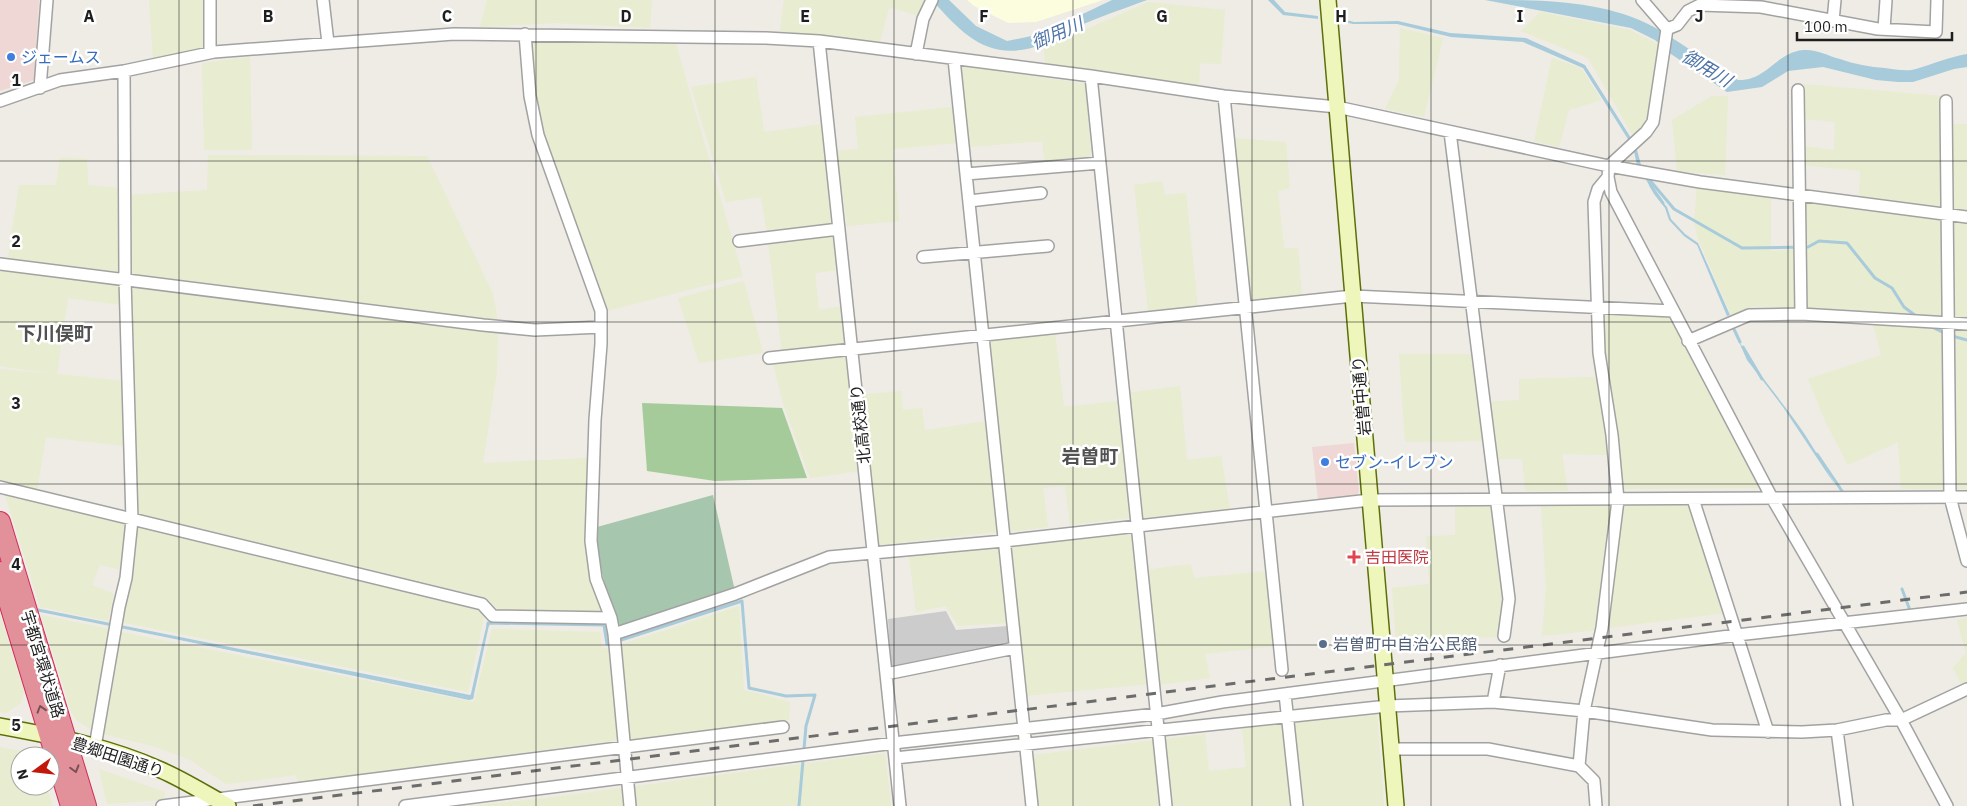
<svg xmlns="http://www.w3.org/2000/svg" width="1967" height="806" viewBox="0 0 1967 806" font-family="'IBM Plex Sans','Noto Sans JP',sans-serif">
<rect width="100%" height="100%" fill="#eeece4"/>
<!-- commercial -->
<path fill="#eed7d4" d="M0,0H39L34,80L0,91Z
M1354,443L1359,492L1356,496L1318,500L1312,447Z"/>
<!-- education -->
<path fill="#fbfdde" d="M967,0H1103L1036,22L1008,23L974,6Z"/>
<!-- religious -->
<path fill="#ccc" d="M946,611L956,630L1008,626L1011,645L891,669L888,619Z"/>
<!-- farmland -->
<path fill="#e8ecd0" d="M149,0H206V48L153,59Z
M487,0H652L650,28L554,23L480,27Z
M784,0H924L919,16L889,7L880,42L780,31Z
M1148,2L1225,10L1221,64L1200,63L1199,87L1045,65L1044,48Z
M1540,12L1630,30L1660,45L1648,121L1633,136L1588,58L1521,31Z
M1400,28L1443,38L1424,117L1385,109L1399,80Z
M531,39L675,41L743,276L606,311L544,133L536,98Z
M250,57L252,150H204L202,63Z
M1552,58L1581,68L1601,100L1569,110L1559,147L1534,141Z
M960,65L1086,84L1091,159L1045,163L1042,141L970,147Z
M756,77L764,132L824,124L835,226L767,234L761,197L726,202L691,87Z
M1804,84L1942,96L1944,210L1859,196L1860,171L1803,165L1802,146L1834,150L1835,122L1803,119Z
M1712,96H1728L1725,175L1677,171L1672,120Z
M953,107L957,143L893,149L899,221L847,226L837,151L858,149L855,117Z
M1952,124H1967V211L1952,209Z
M1232,138L1286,142L1290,188L1278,191L1284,248H1298L1302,295L1250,301Z
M208,155L427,156L493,294L498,321L129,275V195L207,190Z
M60,158L87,159L88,185L120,188L121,272L8,258L19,185H56Z
M1162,181L1165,195L1186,193L1198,307L1148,311L1134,185Z
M1697,185L1771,197V251L1797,249L1796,308L1754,306L1731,315L1698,239L1694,222Z
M1803,199L1943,217V316L1809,309L1805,304Z
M1952,219L1967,221V319L1953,318Z
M835,235L839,270L815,273L819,310L842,306L846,345L782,352L768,242Z
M0,268L121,282V305L68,298L57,374L123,381L125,446L46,437L37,490L0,480V369L55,374L0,366Z
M744,281L763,353L699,363L678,298Z
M130,284L498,330L497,371L483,463L589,458L586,541L604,613L500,611L485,597L137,514Z
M1602,313L1669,315L1761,488L1621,489L1603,356Z
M1873,323L1945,325V489H1901L1898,442L1848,465L1826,423L1808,379L1881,355Z
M1952,325L1967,326V489H1954Z
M1055,333L1064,407L1118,401L1129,518L1070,525L1065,486L1043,488L1048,527L1009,532L989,340Z
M848,354L860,471L810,478L783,403L773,363Z
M1399,354H1471L1484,441L1405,442Z
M1596,377L1609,455L1562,454L1568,491H1525L1522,459H1496L1488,402L1519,400V379Z
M1180,386L1187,460L1221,456L1230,509L1140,518L1126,393Z
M901,391L903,410L922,408L925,430L987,421L997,532L878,545L861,395Z
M4,492L127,524L122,570L100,565L92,585L114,594L108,621L40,607Z
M1693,501L1726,613L1608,628L1622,502Z
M1613,504L1598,630L1542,636L1546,588L1541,506Z
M1494,505L1505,596L1499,637L1396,640L1392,588L1429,584L1426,536L1455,535V506Z
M137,526L482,611L484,617L468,692L121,622L132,577Z
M1133,534L1149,684L1025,696L1009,547Z
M1000,546L1007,623L958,626L946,606L916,612L909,557Z
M1191,564L1194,578L1267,571L1276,646L1205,654L1210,678L1157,685L1145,570Z
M739,606L744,690L790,702L789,720L630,741L620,645Z
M0,614L24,691L21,703L6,713L0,712Z
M41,615L110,629L90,729L77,721L71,711Z
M1967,618V696L1953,668L1966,653L1957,620Z
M492,629L600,632L602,649L609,648L618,740L298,783L296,775L226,784L190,760L156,747L104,734L121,632L474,702Z
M1377,715L1384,806H1038L1032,755L1205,734L1209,771L1246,767L1242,728Z
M0,747L26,752L30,756H20V786H46L53,806H0Z
M885,753L891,806H472L554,797Z
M99,769L165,792L163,800L107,804Z"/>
<!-- forest -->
<path fill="#a6cb9b" d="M642,403L782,408L807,478L715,481L647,471Z"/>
<!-- cemetery -->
<path fill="#a7c6ae" d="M713,495L735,591L621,628C605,588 598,570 597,527Z"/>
<!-- water -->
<path fill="#a7cbda" d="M932,0H949L976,26L1007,41L1041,34L1112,0H1147C1123,9 1098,17 1075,28C1064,33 1055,40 1044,44C991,64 965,37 932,0Z
M1268,0H1274L1285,12L1318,16V19L1283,15Z
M1485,0C1541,0 1603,0 1654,27C1683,43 1709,65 1738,80C1767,81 1775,53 1803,50C1817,49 1826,55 1840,59C1854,64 1870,67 1885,68C1894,69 1907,72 1916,69C1933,64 1949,57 1967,54V67L1954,69L1913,82H1898L1876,80L1823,67L1788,71L1762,87L1727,92L1671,54L1655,40L1631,28Z
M1343,19L1354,22L1398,21L1450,33L1526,38L1585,65L1636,146L1641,165H1637L1633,147L1583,68L1523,42L1451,37L1397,24H1353L1344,22Z
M1644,176H1648L1655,193L1667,207L1671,219L1685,234L1698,243L1730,315L1727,316L1697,245L1684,236L1669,220L1665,208L1654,194Z
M1732,326C1745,357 1765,380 1785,407C1804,431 1820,458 1835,485L1783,407L1747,360Z
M38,610L470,698L487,623L489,625L473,699L469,700Z"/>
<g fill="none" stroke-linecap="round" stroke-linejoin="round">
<!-- stream -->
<path stroke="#a7cbda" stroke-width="3" d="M1648,178L1674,209L1742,248L1808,247L1819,241L1847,243L1875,278L1892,288L1904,307L1916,316
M1651,186L1663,203
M1732,325L1740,342
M1930,326L1946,334
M1952,336L1967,340
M1743,347L1762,379
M1817,454L1844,494
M1902,589L1911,613
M38,610L472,697V695
M488,625V623L604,625L607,644L612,643
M618,641L742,601L749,688L786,696L815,695L806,726L799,806"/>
<!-- street casing -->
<g stroke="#a2a2a2" stroke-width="14">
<path id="street" d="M323,0L328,43
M1642,0L1667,29
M1833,21L1835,0
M1667,29L1653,122L1646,132L1609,166L1608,177L1611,192L1772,498L1901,720L1947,806
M1667,29L1677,25L1688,11L1700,5L1761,7L1878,29L1936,32L1937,0
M1884,29L1886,0
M525,34L530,96L538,135L601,311V344L595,420L591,541L596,579L611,618L614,634L630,806
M819,41L900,806
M210,52V0
M916,54L923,19L932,0
M954,59L1032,806
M1091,76L1166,806
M40,88L47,0
M1798,90L1801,314
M1224,96L1282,670
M0,101L60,80L124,71L214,52L454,34L766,38L819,41L1091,76L1224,96L1337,107L1609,166L1700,182L1967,217
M1946,101L1950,497L1967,561
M1450,132L1509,599L1504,636
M966,174L1100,163
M969,201L1041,193
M739,241L839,229
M923,257L1048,246
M0,264L483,325L535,330L601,327
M1688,341L1749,315L1801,314L1967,324
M769,358L1353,296L1673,311
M0,487L482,604L493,616L611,618
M1693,499L1768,732
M614,634L735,594L829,557L1004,541L1370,500L1967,497
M886,674L1015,648
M1285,694L1297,806
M1493,702L1500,665
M1837,730L1847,806
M95,747L119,607L126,578L132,520L125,279L124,71
M1391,749H1488L1579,766
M895,758L1388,706L1493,702L1584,711L1712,730L1802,732L1837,730L1886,720H1901L1967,689
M162,806L783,727
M405,806L902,742L1156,714L1222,702L1737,635L1967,609
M1596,806L1594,781L1579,766L1584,711L1602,628L1618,500L1612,435L1599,353L1594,202L1598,189L1608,177"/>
</g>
<!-- secondary casing -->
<g stroke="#5d6f0b" stroke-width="18">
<path id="secondary" d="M1328,0L1396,806
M0,726C54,736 111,747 161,770C184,780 206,794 228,806"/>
</g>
<!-- highway casing -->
<g stroke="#d02d59" stroke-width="22">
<path id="highway" d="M0,522L86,806
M0,572L71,806"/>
</g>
<!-- street -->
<use href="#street" stroke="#fff" stroke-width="11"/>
<!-- secondary -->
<use href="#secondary" stroke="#eff6bb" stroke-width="15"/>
<!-- highway -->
<use href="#highway" stroke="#e29099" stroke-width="20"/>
<!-- rail -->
<path stroke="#6c6c6c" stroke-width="3" stroke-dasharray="10 10" stroke-linecap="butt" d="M253,806L1967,592"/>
</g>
<!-- one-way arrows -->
<defs><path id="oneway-chevron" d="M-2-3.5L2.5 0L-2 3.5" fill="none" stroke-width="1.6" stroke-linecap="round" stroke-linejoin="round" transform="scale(1.25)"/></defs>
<g stroke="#765155">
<use href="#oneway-chevron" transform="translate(41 709) rotate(-107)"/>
<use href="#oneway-chevron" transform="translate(75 769) rotate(74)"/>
</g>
<!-- grid -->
<path fill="none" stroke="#1e1e1e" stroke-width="1" stroke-opacity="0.55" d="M179,0V806M358,0V806M536,0V806M715,0V806M894,0V806M1073,0V806M1252,0V806M1431,0V806M1609,0V806M1788,0V806M0,161H1967M0,322H1967M0,484H1967M0,645H1967"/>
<!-- markers -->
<g fill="#3f7fe0" stroke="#fff" stroke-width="2">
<circle cx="11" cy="57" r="5"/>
<circle cx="1325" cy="462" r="5"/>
</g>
<path fill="#e0444e" stroke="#fff" stroke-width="2" d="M1351.5 549.5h5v5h5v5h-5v5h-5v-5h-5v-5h5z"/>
<circle fill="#5c6f8a" stroke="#fff" stroke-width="2" cx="1323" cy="644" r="5"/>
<g text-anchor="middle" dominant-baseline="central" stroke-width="5" stroke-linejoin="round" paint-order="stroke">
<!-- shop labels -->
<g font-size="16" fill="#366cbe" stroke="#fff" text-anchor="start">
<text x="21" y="57">ジェームス</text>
<text x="1335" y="462">セブン-イレブン</text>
</g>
<!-- street labels -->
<g font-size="16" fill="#1e1e1e" stroke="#fff">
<text transform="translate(1361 396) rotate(-95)">岩曽中通り</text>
<text transform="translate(860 424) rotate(-96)">北高校通り</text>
<text transform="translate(43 664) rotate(73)">宇都宮環状道路</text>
<text transform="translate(118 757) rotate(18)">豊郷田園通り</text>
</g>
<!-- health labels -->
<g font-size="16" fill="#be3a42" stroke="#fff" text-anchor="start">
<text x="1365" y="557">吉田医院</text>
</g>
<!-- service labels -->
<g font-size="16" fill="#4e5e75" stroke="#fff" text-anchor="start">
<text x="1333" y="644">岩曽町中自治公民館</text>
</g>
<!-- water labels -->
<g font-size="18" font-style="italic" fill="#4f75a8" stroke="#fff">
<text transform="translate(1057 33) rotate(-23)">御用川</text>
<text transform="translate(1707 68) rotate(31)">御用川</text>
</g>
<!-- quarter labels -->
<g font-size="19" font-weight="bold" fill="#515151" stroke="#fff">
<text x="55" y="333">下川俣町</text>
<text x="1090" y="456">岩曽町</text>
</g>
</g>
<g font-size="16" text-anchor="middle" font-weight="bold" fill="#1e1e1e" stroke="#fff" stroke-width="5" stroke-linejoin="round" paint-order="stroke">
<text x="89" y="22">A</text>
<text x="268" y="22">B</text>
<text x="447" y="22">C</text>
<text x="626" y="22">D</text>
<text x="805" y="22">E</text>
<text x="984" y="22">F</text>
<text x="1162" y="22">G</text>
<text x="1341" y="22">H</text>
<text x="1520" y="22">I</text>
<text x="1699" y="22">J</text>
<text x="16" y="86">1</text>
<text x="16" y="247">2</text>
<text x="16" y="409">3</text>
<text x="16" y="570">4</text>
<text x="16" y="731">5</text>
</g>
<!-- north arrow -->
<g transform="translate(35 771) rotate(255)"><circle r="24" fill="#ffffff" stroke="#a5a5a5"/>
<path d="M0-4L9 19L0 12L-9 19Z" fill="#c1180b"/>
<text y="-8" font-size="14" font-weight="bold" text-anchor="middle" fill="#1e1e1e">N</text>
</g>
<!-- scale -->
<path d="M1797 32v8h155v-8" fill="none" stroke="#1e1e1e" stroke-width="2.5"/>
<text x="1804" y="32" font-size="15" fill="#1e1e1e" stroke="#ffffff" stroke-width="4" paint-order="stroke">100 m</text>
</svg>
